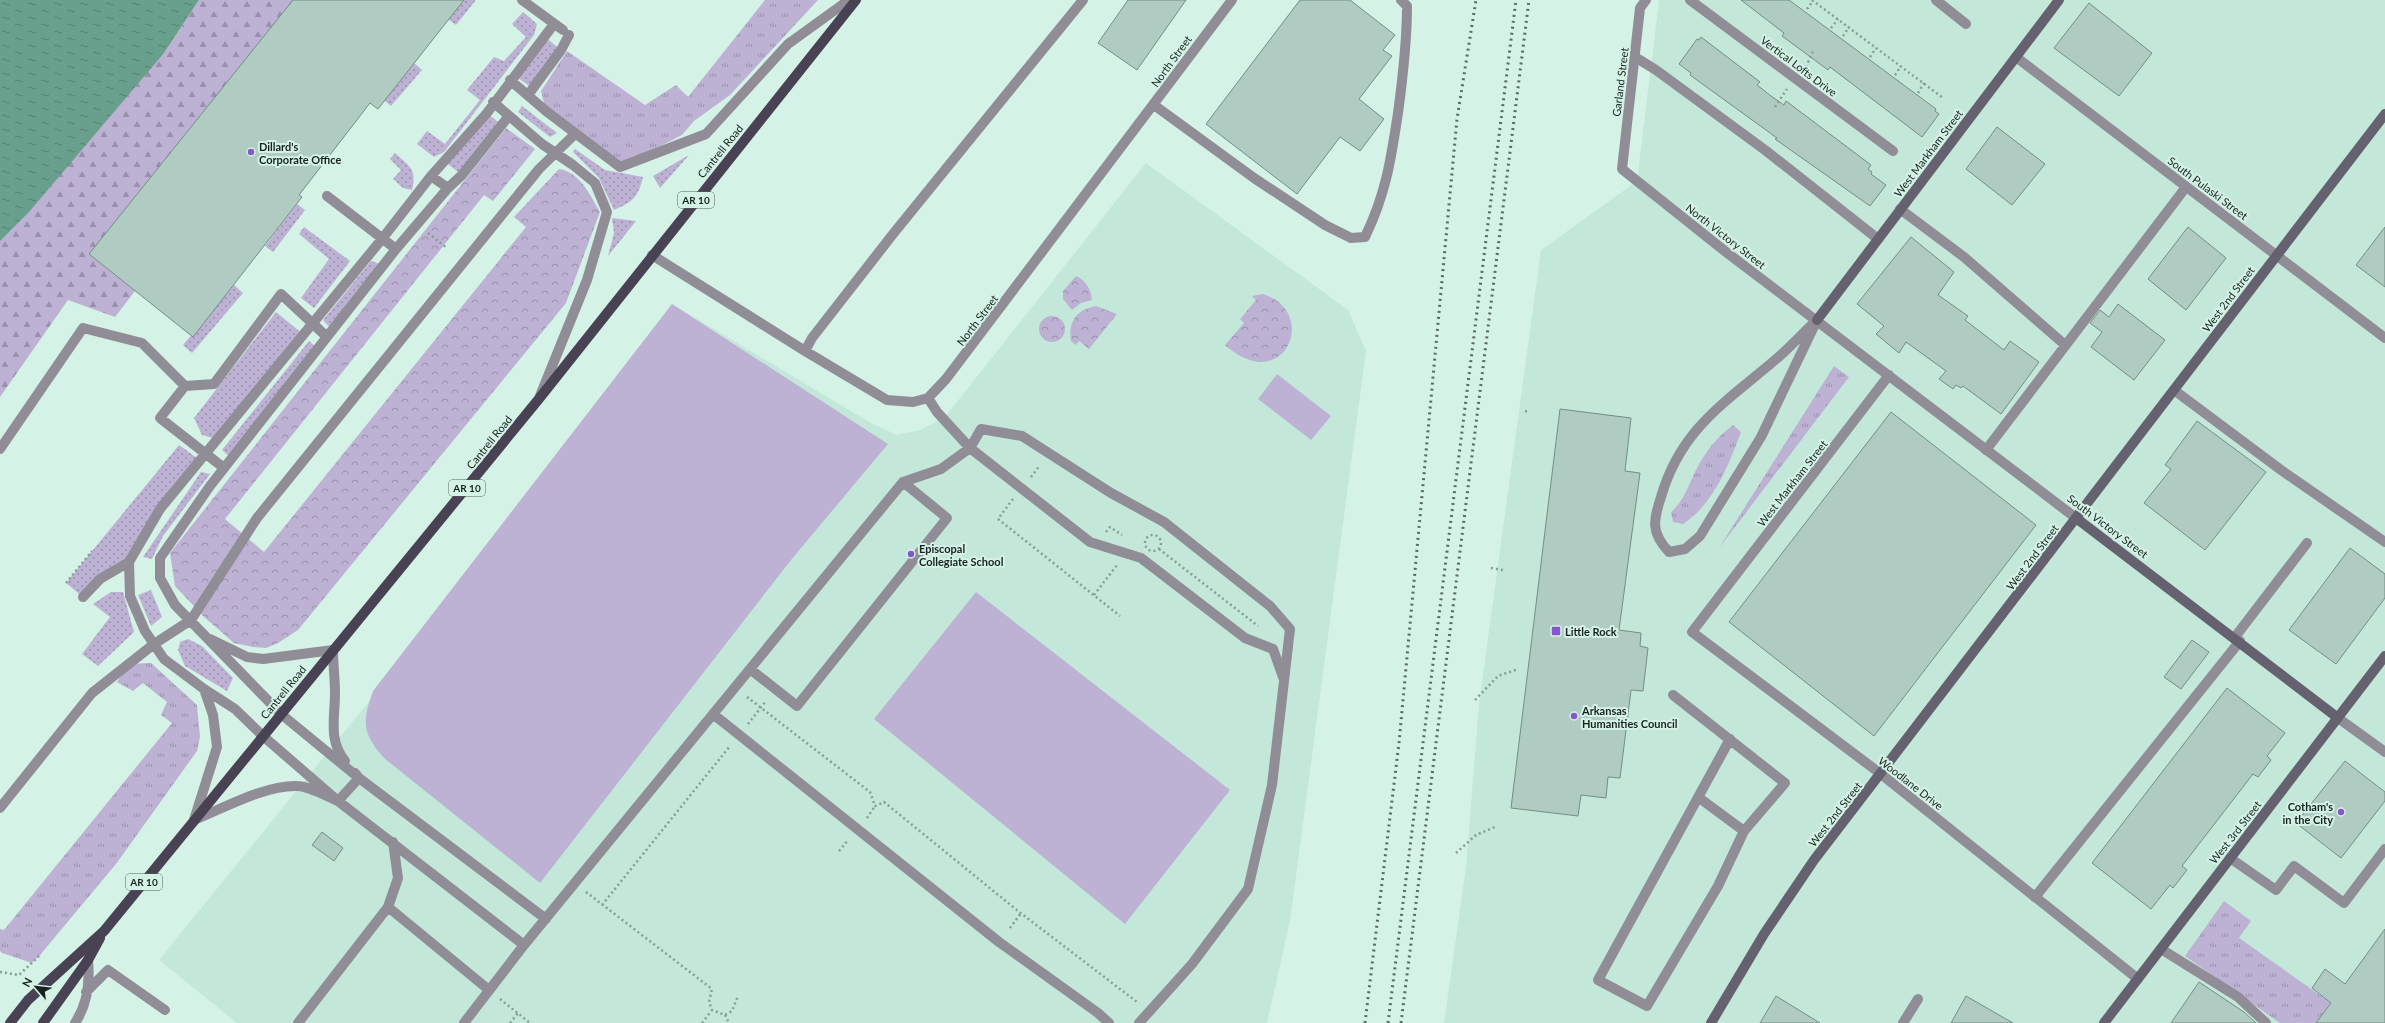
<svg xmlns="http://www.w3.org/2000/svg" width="2385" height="1023" viewBox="0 0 2385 1023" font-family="Lato,sans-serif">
<defs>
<pattern id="grass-tufts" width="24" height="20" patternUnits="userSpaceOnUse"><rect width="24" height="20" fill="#bdb2d4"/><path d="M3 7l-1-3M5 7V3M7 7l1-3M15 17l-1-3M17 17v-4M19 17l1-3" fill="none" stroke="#9990ab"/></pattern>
<pattern id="forest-firs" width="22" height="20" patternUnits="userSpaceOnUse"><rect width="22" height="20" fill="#bdb2d4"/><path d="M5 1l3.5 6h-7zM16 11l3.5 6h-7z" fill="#9990ab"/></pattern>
<pattern id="park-crowns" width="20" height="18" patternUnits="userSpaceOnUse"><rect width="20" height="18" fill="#bdb2d4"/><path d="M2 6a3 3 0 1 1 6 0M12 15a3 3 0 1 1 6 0" fill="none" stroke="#9990ab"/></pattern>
<pattern id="garden-dots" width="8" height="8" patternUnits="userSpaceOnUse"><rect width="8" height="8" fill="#bdb2d4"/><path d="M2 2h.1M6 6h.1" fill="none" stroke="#9990ab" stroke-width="1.8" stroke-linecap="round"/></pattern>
<pattern id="water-ripples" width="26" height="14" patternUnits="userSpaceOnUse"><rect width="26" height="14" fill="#689f8d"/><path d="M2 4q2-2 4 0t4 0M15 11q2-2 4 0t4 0" fill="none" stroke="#558173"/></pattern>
</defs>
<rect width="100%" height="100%" fill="#d5f2e7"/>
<!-- built -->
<path fill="#c3e8da" d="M1659,0H2385V1023H1444L1466,867L1479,704L1541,250L1637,181Z
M1146,163L1348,310L1366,351L1290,921L1267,1023H237L159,960L393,672L672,304L871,423L897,435L920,430L945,417Z"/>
<!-- grass -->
<path fill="url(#grass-tufts)" d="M765,0H818L730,95L694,121L682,135L620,167L546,111L541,91L567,51L645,105L676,85L688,97Z
M1834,366L1849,377L1719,548Z
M1733,425L1741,432C1729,464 1714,504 1683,524L1673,522L1671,512C1684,501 1688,486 1696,470C1705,452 1717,437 1733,425Z
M151,663L197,705L200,737L197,751L116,864L40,955L32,963L2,953L0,951V929L4,930L172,723L161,715L167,702L143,683L133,691L117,682L129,664Z
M2224,901L2251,921L2239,938L2331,1003L2319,1019L2323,1023H2280L2185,956Z"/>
<!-- forest -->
<path fill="url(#forest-firs)" d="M199,0H300L135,291L115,317L68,300L0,397V236L164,53Z"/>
<!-- park -->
<path fill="url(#park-crowns)" d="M506,128L535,149L493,201L484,195L225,519L264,552L526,227L514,217L559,169C580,172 590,195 600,212L566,303L298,630L278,643L266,648L253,647L234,643L203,616L175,586L170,553Z
M1076,276C1086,280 1091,290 1092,300L1081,303L1072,310L1063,299V291Z
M1263,294C1320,311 1285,398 1225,345L1244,323L1240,319L1256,300L1252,296Z
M1096,306L1117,314L1089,349L1079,341L1076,345L1071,341C1068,322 1076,310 1096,306Z
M1039 329a13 13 0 1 1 26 0a13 13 0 1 1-26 0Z"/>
<!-- garden -->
<path fill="url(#garden-dots)" d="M463,0H476L456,25L448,19Z
M523,12L537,24L534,35L444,152L434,157L417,144L427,131L445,144L480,100L467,90L494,57L504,61L526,37L512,24Z
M545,37L561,50L532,88L514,75Z
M414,63L422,70L391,106L384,100Z
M522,106L557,133L550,137L518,112Z
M487,113L502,125L462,175L444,161Z
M575,149L605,170L643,177C638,197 633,202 614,210L599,178L573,152Z
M395,153C410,167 417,169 412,190L403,188L393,179L401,170L390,159Z
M689,155L660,188L653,176Z
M297,204L305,210L273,252L265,246Z
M612,218L636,221L608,256L614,233Z
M304,227L350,261L314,308L301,298L329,259L299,234Z
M371,261L383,265L332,330L323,320Z
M234,285L243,293L192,353L183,345Z
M276,312L304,335L219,440L202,435L194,418Z
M309,341L318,349L231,458L222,450Z
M179,445L197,458L129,562L83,597L66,583Z
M201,472L210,474L163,536L152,559L143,557Z
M151,590L162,617L151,626L138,595Z
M111,592H123L134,632L98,666L82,654L110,617L93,604Z
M188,639L202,646L233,678L227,691L185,666L178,650L180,642Z"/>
<!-- pitch -->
<path fill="#bdb2d4" d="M672,304L888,444L791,560L540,883L384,758C362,733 362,722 373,691Z
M1277,374L1331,416L1311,440L1258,399Z
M976,592L1230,790L1125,924L874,719Z"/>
<!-- water -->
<path fill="url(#water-ripples)" d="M0,0H199L164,53L29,212L0,241Z"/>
<!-- building -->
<path fill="#b0ccc2" stroke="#738e84" d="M293,0H464L378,109L370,103L299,195L302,197L193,337L89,254Z
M1128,0H1186L1137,70L1098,43Z
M1300,0H1350L1395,35L1383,50L1392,56L1359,99L1384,119L1360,151L1340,137L1297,194L1206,124Z
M1741,0H1789L1936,109L1935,111L1939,114L1922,137L1830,67L1828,70L1782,36L1784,33Z
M2089,3L2152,53L2119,96L2054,48Z
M1701,37L1760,82L1757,85L1771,96L1784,105L1786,101L1871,165L1868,169L1872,172L1871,174L1886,185L1870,206L1775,139L1777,138L1690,75L1691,73L1679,64L1697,39L1699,40Z
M1997,127L2045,164L2012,205L1966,169Z
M2188,227L2226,258L2186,310L2148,279Z
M2385,227V287L2356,265Z
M1911,237L1954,272L1938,295L1968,316L1965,320L2004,350L2010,341L2039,362L2001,414L1963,386L1961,388L1956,385L1953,389L1939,379L1946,371L1906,342L1899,353L1876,334L1884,326L1857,304Z
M2118,304L2165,340L2134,380L2091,347L2102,332L2090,323L2100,310L2109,317Z
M1560,409L1631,418L1625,471L1640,473L1619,630L1641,633L1640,646L1648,648L1643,691L1631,690L1620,778L1608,777L1606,798L1581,795L1578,816L1511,808Z
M1891,412L2036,525L1874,736L1729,622Z
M2197,421L2266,472L2205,550L2144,503L2171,469L2165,465Z
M2350,548L2385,574V598L2336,664L2289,630Z
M2192,640L2209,652L2181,689L2164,677Z
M2227,688L2285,733L2267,756L2271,760L2258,777L2253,774L2182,866L2187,870L2173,888L2170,885L2151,909L2092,863Z
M2345,761L2385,792V801L2341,858L2296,823Z
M322,832L343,848L334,861L312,845Z
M2385,929V1023H2316L2331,1003L2312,988L2325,969L2345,984Z
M2199,982L2244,1012L2256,1023H2171Z
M1776,996L1820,1023H1760Z
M1966,996L2013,1023H1951Z"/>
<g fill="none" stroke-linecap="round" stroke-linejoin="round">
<!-- path -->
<path stroke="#879c94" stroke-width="2.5" stroke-dasharray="2 3" stroke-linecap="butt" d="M1812,0L1943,98
M1807,9L1813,1
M1831,28L1838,19
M1843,36L1849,27
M1870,57L1876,48
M1806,67L1813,51
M1895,75L1901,66
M1918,93L1924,83
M1775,107L1787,89
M428,233L447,248
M1525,411L1529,412
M1031,477L1040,465
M1013,499L998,519L1120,616
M1106,532L1110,527L1122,535
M1145 543a8 8 0 1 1 16 0a8 8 0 1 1-16 0Z
M1159,549L1258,626
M1491,568L1503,570
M66,583L92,551
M1094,595L1117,565
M747,697L870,792L875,806L884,802L1018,911L1137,1002
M1475,700L1498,676L1518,669
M748,724L766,701
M867,818L875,806
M839,851L848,840
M1456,853L1476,835L1497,826
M586,892L712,989L709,1002L712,1010L725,1015L732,1011L738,996
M602,905L730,746
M1010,928L1021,913
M0,972L19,975L40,955
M500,999L530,1023
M725,1015L729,1023
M510,1023L518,1013
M702,1023L712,1010"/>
<!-- lane -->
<path stroke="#908d97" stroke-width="10" d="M522,0L563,30
M1635,57L1656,70L1765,150L1878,239
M510,80L546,111L620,167L706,134L788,44L849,0
M528,95L561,50L569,35
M493,102L542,144L573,165L595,183L607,212L587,280L540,396
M1154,105L1254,178L1325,225L1351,238L1365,237C1386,194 1391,159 1398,113C1403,76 1407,42 1407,6L1401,0
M508,117L462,175L448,188L396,249L210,486L160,558V578L175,605L281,714L359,778L546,919
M431,176L448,188
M327,196L396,249
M1900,209L1964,257L2064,344
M652,255L805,351L887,400L913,402L928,398L946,379L1232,0
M1817,320L1761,437L1700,536L1685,549L1669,552C1651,533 1653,521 1661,497C1682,425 1730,400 1782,354C1794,343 1805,331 1817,320Z
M805,351L812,338L893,234L1083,0
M2174,390L2281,470L2385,542
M928,398L937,412L970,448L1090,542L1141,558L1245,638L1273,649L1283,677
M0,449L83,328L142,343L185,386
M1986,450L2186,187
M224,468L160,418L185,386L214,384L281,294L326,336
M83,597L100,579L129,562
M2235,637L2307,543
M210,639L247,657L263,659L333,650C333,664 335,679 335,693C335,718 328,740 345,761
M750,669L797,706L947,518L903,482
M204,689L235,709L263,736L338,801L524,945
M1673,695L1785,783L1744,831L1718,886L1647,1006L1598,980L1730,739
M713,714L999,942L1098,1013L1109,1023
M1698,797L1744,831
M0,808L92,693L154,644L191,620L257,518L539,169L575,134
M194,820L217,747L213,715L204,689L164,659L145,631L130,596L129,562L160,509L382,239L431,176L487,113L554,24
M194,820C224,808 265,785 297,786C309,786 326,796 338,801L359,778L355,773
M2230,858L2276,890L2294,866L2344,903L2385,849
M2035,897L2240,641
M388,907L489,990
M2161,949L2238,997L2266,1023
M86,992L108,970L165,1010
M75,1023C87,1005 90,981 88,960
M298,1023L388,907L398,878L393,842
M464,1023L524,945L903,482L941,469L970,448L981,429L1022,436L1111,493L1164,522L1270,606L1290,629L1272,785L1248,889L1192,964L1139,1023
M1903,1023L1918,999"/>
<!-- street -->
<path stroke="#908d97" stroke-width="10" d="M1646,0L1640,8L1622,169L1726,252L2076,518
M1690,0L1893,151
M1936,0L1966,24
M2016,57L2385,338
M1889,375L1692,632L1881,774L2138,979
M2338,718L2385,752"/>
<!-- secondary -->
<path stroke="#65616f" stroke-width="10" d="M1817,320L2059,0
M2076,518L2338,718
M1711,1023L1764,934L1814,860L2385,114
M2104,1023L2385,656"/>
<!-- primary -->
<path stroke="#484253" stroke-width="10" d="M10,1023L28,1000L104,931L538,400L856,0
M43,1023L88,960L100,938"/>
<!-- rail -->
<path stroke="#5a6b65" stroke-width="3" stroke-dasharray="2 4" stroke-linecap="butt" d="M1365,1023L1399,743L1457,119L1476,0
M1388,1023L1516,0
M1401,1023L1529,0"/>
</g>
<!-- markers -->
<g fill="#8755ce" stroke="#d5f2e7" stroke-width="1.5">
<circle cx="251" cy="152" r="4"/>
<circle cx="911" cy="554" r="4"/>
<rect x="1551" y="626" width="10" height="10" rx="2"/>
<circle cx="1574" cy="716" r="4"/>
<circle cx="2341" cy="812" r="4"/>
</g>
<g text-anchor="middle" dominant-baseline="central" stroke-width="4" stroke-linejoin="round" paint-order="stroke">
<!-- shield labels -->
<g fill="#d5f2e7" stroke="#51615b" stroke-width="1">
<rect x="678" y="192" width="36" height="16" rx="3"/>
<rect x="449" y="480" width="36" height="16" rx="3"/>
<rect x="126" y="874" width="36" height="16" rx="3"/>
</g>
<g font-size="10" font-weight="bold" fill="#18231f">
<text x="696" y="200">AR 10</text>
<text x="467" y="488">AR 10</text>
<text x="144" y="882">AR 10</text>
</g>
<!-- street labels -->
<g font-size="11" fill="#18231f" stroke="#d5f2e7">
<text transform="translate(1171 61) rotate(-54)">North Street</text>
<text transform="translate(1799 66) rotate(37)">Vertical Lofts Drive</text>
<text transform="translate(1620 82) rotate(-83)">Garland Street</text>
<text transform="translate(720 151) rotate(-51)">Cantrell Road</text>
<text transform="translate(1928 153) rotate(-53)">West Markham Street</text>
<text transform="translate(2208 188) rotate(37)">South Pulaski Street</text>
<text transform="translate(1726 236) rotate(38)">North Victory Street</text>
<text transform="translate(2228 299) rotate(-53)">West 2nd Street</text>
<text transform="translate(977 320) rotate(-53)">North Street</text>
<text transform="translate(489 442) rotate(-51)">Cantrell Road</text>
<text transform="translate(1792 483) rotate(-52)">West Markham Street</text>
<text transform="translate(2108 526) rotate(37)">South Victory Street</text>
<text transform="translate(2032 557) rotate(-53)">West 2nd Street</text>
<text transform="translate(283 692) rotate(-51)">Cantrell Road</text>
<text transform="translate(1911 783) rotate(38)">Woodlane Drive</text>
<text transform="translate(1835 814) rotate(-52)">West 2nd Street</text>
<text transform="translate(2235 832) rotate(-52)">West 3rd Street</text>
</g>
<!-- poi labels -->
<g font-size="11" font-weight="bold" fill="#18231f" stroke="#d5f2e7" text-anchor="start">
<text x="259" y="146">Dillard's<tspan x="259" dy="13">Corporate Office</tspan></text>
<text x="919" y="548">Episcopal<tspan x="919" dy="13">Collegiate School</tspan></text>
<text x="1565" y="631">Little Rock</text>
<text x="1582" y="710">Arkansas<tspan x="1582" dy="13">Humanities Council</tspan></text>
<text x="2333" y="806" text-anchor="end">Cotham's<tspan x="2333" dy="13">in the City</tspan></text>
</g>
</g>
<!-- north arrow -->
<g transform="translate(36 987) rotate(298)" stroke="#d5f2e7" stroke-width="3" paint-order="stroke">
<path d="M0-3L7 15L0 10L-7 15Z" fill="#18231f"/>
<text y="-6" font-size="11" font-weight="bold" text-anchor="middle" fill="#18231f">N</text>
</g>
</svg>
